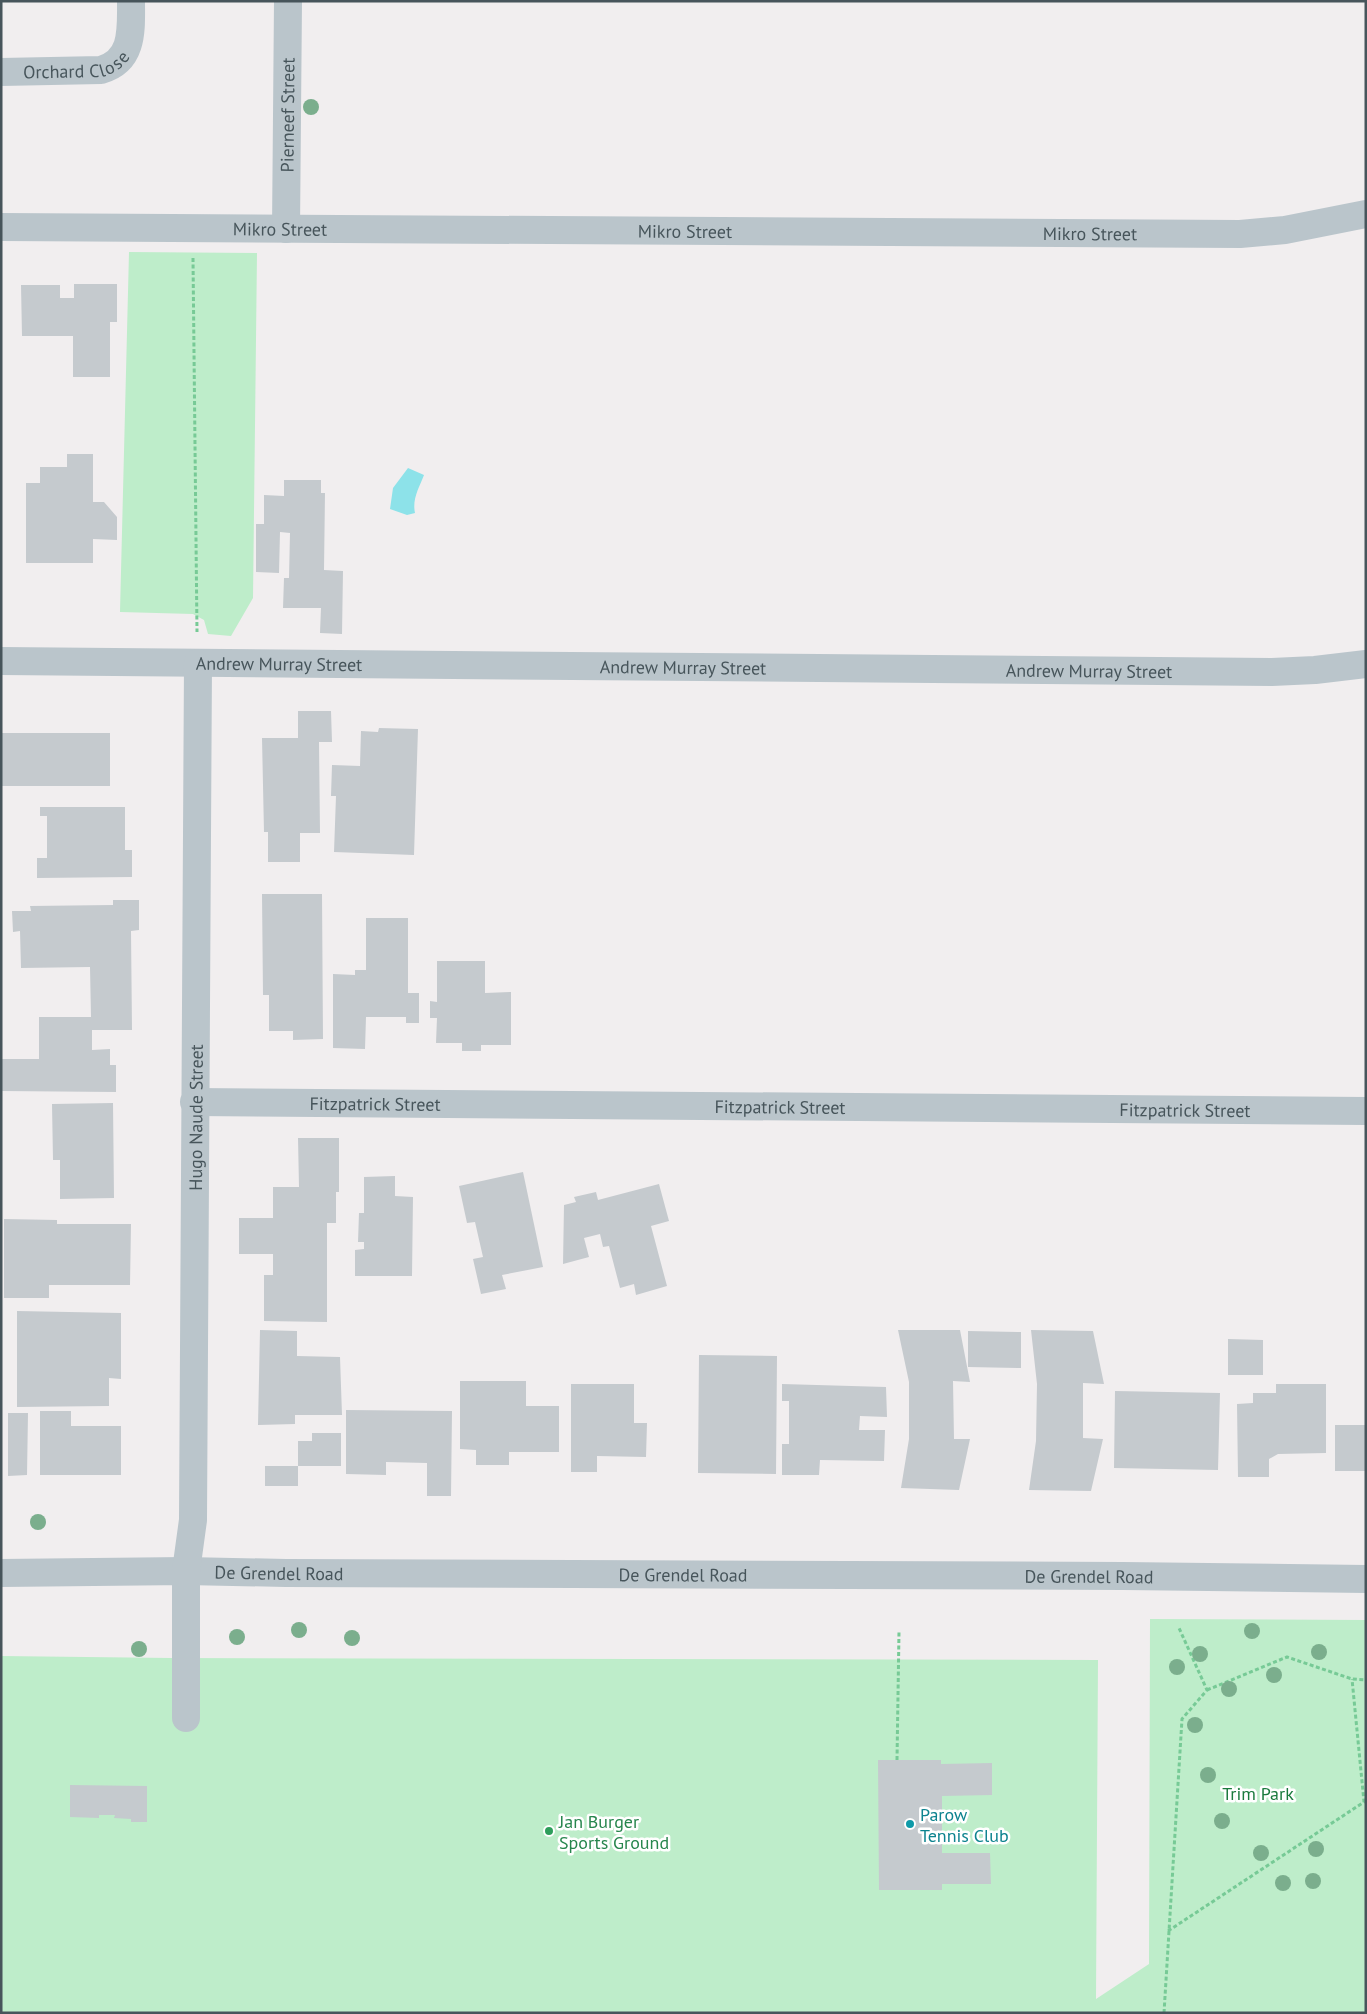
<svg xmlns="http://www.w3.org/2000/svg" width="1367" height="2014" viewBox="0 0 1367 2014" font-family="'PT Sans',sans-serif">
<rect width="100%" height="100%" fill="#f1eeef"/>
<!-- green -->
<path fill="#beedca" d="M129,252L257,253L253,598L231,636L208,634L204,620L193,614L120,612Z
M1150,1619L1366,1620V2013H1V1656L171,1658L1098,1660L1096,1999L1149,1964Z"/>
<!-- water -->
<path fill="#8de2e9" d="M408,468L424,475C419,488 412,499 415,513L407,515L390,509L393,488Z"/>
<!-- building -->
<path fill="#c5cace" d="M74,284H117V322H110V377H73V336H22L21,285H60V298H74Z
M67,454H93V502H104L117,517V540L93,539V563H26V483H40V467H67Z
M284,480H321V493H325L324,570L343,571L342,634L320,633L321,608H283L284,578H289L290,533L280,532L279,573L256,572V524H264V495L284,496Z
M298,711H331L332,742H319L320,833H300V862H268V832H264L262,738H298Z
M379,728L418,729L414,855L334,852L336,796H331L332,765L360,766L361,731L378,732Z
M1,733H110V786H1Z
M40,807H125V850H132V877L37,878V858H47V816H40Z
M262,894H322L323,1039L293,1040V1031H269V995H263Z
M113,900H139V930L131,931L132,1030H92V1050L110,1049V1065H116V1092L1,1091V1059H39V1017H91L90,967L21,968L20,931L13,932L12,911H31L30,906L113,905Z
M366,918H408V993H419V1023H406V1017H366L365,1049L333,1048V974L355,975V970H366Z
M437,961H485V993L511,992V1045H481V1051H462V1043H436L437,1018H430V1001L437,1002Z
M113,1103L114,1198L60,1199V1160H53L52,1104Z
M298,1138H339V1192H336V1223H327V1322L264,1321V1275H273V1254H239V1218H273V1187H299Z
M523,1172L543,1267L502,1275L506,1289L481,1294L473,1259L483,1257L475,1222L467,1223L459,1186Z
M395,1176V1196L413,1197L412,1276H355V1250L364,1249V1242H358L359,1213H364V1177Z
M659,1184L669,1221L651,1226L667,1286L636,1295L634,1284L620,1288L609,1246L603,1247L600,1234L584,1238L589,1257L563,1264L564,1205L576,1202L574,1197L596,1192L598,1200Z
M4,1219L57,1220V1224H131L130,1285H49V1298H4Z
M17,1311L121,1313V1379L109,1378V1406L17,1407Z
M260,1330L297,1331V1356L340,1357L342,1415H295V1424L258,1425Z
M898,1330H960L970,1382L953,1381L954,1439H970L959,1490L901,1488L909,1439V1382Z
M1031,1330L1093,1331L1104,1384L1083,1383V1438L1103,1439L1091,1491L1029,1490L1036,1441L1037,1384Z
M968,1331L1021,1332V1368L968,1367Z
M1228,1339L1263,1340V1375H1228Z
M699,1355L777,1356L776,1474L698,1473Z
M460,1381H526V1406H559V1452H509V1465H476V1450L460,1449Z
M571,1384H634V1423H647L646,1457L597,1456V1472H571Z
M782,1384L886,1387L887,1417L860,1416L859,1430H885L884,1461L820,1460L819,1475H782V1444H789V1401H782Z
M1276,1384H1326V1453L1278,1454L1269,1459V1477H1238L1237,1404L1253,1403V1393H1276Z
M1115,1391L1220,1393L1218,1470L1114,1468Z
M346,1410L452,1411L451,1496H427V1463L386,1462V1475L346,1474Z
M40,1411H71V1426H121V1475H40Z
M8,1413H28L27,1475L8,1476Z
M1335,1425H1366V1471H1335Z
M312,1433H341V1466H298V1441H312Z
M265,1466H298V1486H265Z
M878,1760H941V1764L992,1763V1795L942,1796V1853H990L991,1884H942V1890H879Z
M70,1785L147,1786V1822H131V1819L114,1818L115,1815H99V1818L70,1817Z"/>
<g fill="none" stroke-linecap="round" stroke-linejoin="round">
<!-- path -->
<path stroke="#77ca96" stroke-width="3" stroke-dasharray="4 2.5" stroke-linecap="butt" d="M193,258L197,632
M1207,1690L1287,1657L1352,1679L1366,1680
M897,1760L899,1631
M1168,1931L1364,1802L1352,1679
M1164,2013L1182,1719L1207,1690L1179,1628"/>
<!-- minor -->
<g stroke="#bac5cb" stroke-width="28">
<path id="s1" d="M1,72L101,70C134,61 131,29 131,1"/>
<path id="s2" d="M1,227L1240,234L1285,230L1366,214"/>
<path id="s3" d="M286,229L288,1"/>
<path id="s4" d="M1,661L1272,672L1315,670L1366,664"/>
<path id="s5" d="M194,1102L1366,1111"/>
<path id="s6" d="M1,1573L186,1571L286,1573L1123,1576L1366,1579"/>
<path id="s7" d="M186,1718V1571L193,1520L198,663"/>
</g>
</g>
<!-- trees -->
<g fill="#7bae8d">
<circle cx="311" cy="107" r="8"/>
<circle cx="38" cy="1522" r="8"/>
<circle cx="299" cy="1630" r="8"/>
<circle cx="1252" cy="1631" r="8"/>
<circle cx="237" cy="1637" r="8"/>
<circle cx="352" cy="1638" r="8"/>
<circle cx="139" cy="1649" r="8"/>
<circle cx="1319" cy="1652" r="8"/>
<circle cx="1200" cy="1654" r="8"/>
<circle cx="1177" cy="1667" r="8"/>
<circle cx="1274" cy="1675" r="8"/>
<circle cx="1229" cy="1689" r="8"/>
<circle cx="1195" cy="1725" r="8"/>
<circle cx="1208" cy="1775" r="8"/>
<circle cx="1222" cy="1821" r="8"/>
<circle cx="1316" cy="1849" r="8"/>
<circle cx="1261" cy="1853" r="8"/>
<circle cx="1313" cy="1881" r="8"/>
<circle cx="1283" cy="1883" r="8"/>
</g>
<!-- markers -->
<circle fill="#0f9aa8" stroke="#fff" stroke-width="2" cx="910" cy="1824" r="5"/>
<circle fill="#2e9e5b" stroke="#fff" stroke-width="2" cx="549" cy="1831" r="5"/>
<g text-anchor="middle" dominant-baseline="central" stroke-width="5" stroke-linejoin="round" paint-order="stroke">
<!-- street labels -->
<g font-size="18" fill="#47555b" stroke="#fff">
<text stroke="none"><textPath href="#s1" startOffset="76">Orchard Close</textPath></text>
<text stroke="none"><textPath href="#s3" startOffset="114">Pierneef Street</textPath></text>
<text stroke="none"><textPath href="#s2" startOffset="279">Mikro Street</textPath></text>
<text stroke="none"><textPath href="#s2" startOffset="684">Mikro Street</textPath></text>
<text stroke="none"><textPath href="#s2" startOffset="1089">Mikro Street</textPath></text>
<text stroke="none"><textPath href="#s4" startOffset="278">Andrew Murray Street</textPath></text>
<text stroke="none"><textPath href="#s4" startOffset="682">Andrew Murray Street</textPath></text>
<text stroke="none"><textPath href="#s4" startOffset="1088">Andrew Murray Street</textPath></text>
<text stroke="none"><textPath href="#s5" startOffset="181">Fitzpatrick Street</textPath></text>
<text stroke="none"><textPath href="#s5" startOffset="586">Fitzpatrick Street</textPath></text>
<text stroke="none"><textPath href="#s5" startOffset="991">Fitzpatrick Street</textPath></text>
<text stroke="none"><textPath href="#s7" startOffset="601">Hugo Naude Street</textPath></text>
<text stroke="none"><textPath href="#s6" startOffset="278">De Grendel Road</textPath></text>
<text stroke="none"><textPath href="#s6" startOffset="682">De Grendel Road</textPath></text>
<text stroke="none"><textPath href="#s6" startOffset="1088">De Grendel Road</textPath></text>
</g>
<!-- park labels -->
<g font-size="18" fill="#1a7a3d" stroke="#fff">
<text x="1258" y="1793">Trim Park</text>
</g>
<!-- culture labels -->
<g font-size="18" fill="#0d838f" stroke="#fff" text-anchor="start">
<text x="920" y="1814">Parow<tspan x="920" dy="21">Tennis Club</tspan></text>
</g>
<!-- leisure labels -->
<g font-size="18" fill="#27864d" stroke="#fff" text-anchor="start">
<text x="559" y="1821">Jan Burger<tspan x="559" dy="21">Sports Ground</tspan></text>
</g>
</g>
<!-- border -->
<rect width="1367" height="2014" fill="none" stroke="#47555b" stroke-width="5"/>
</svg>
